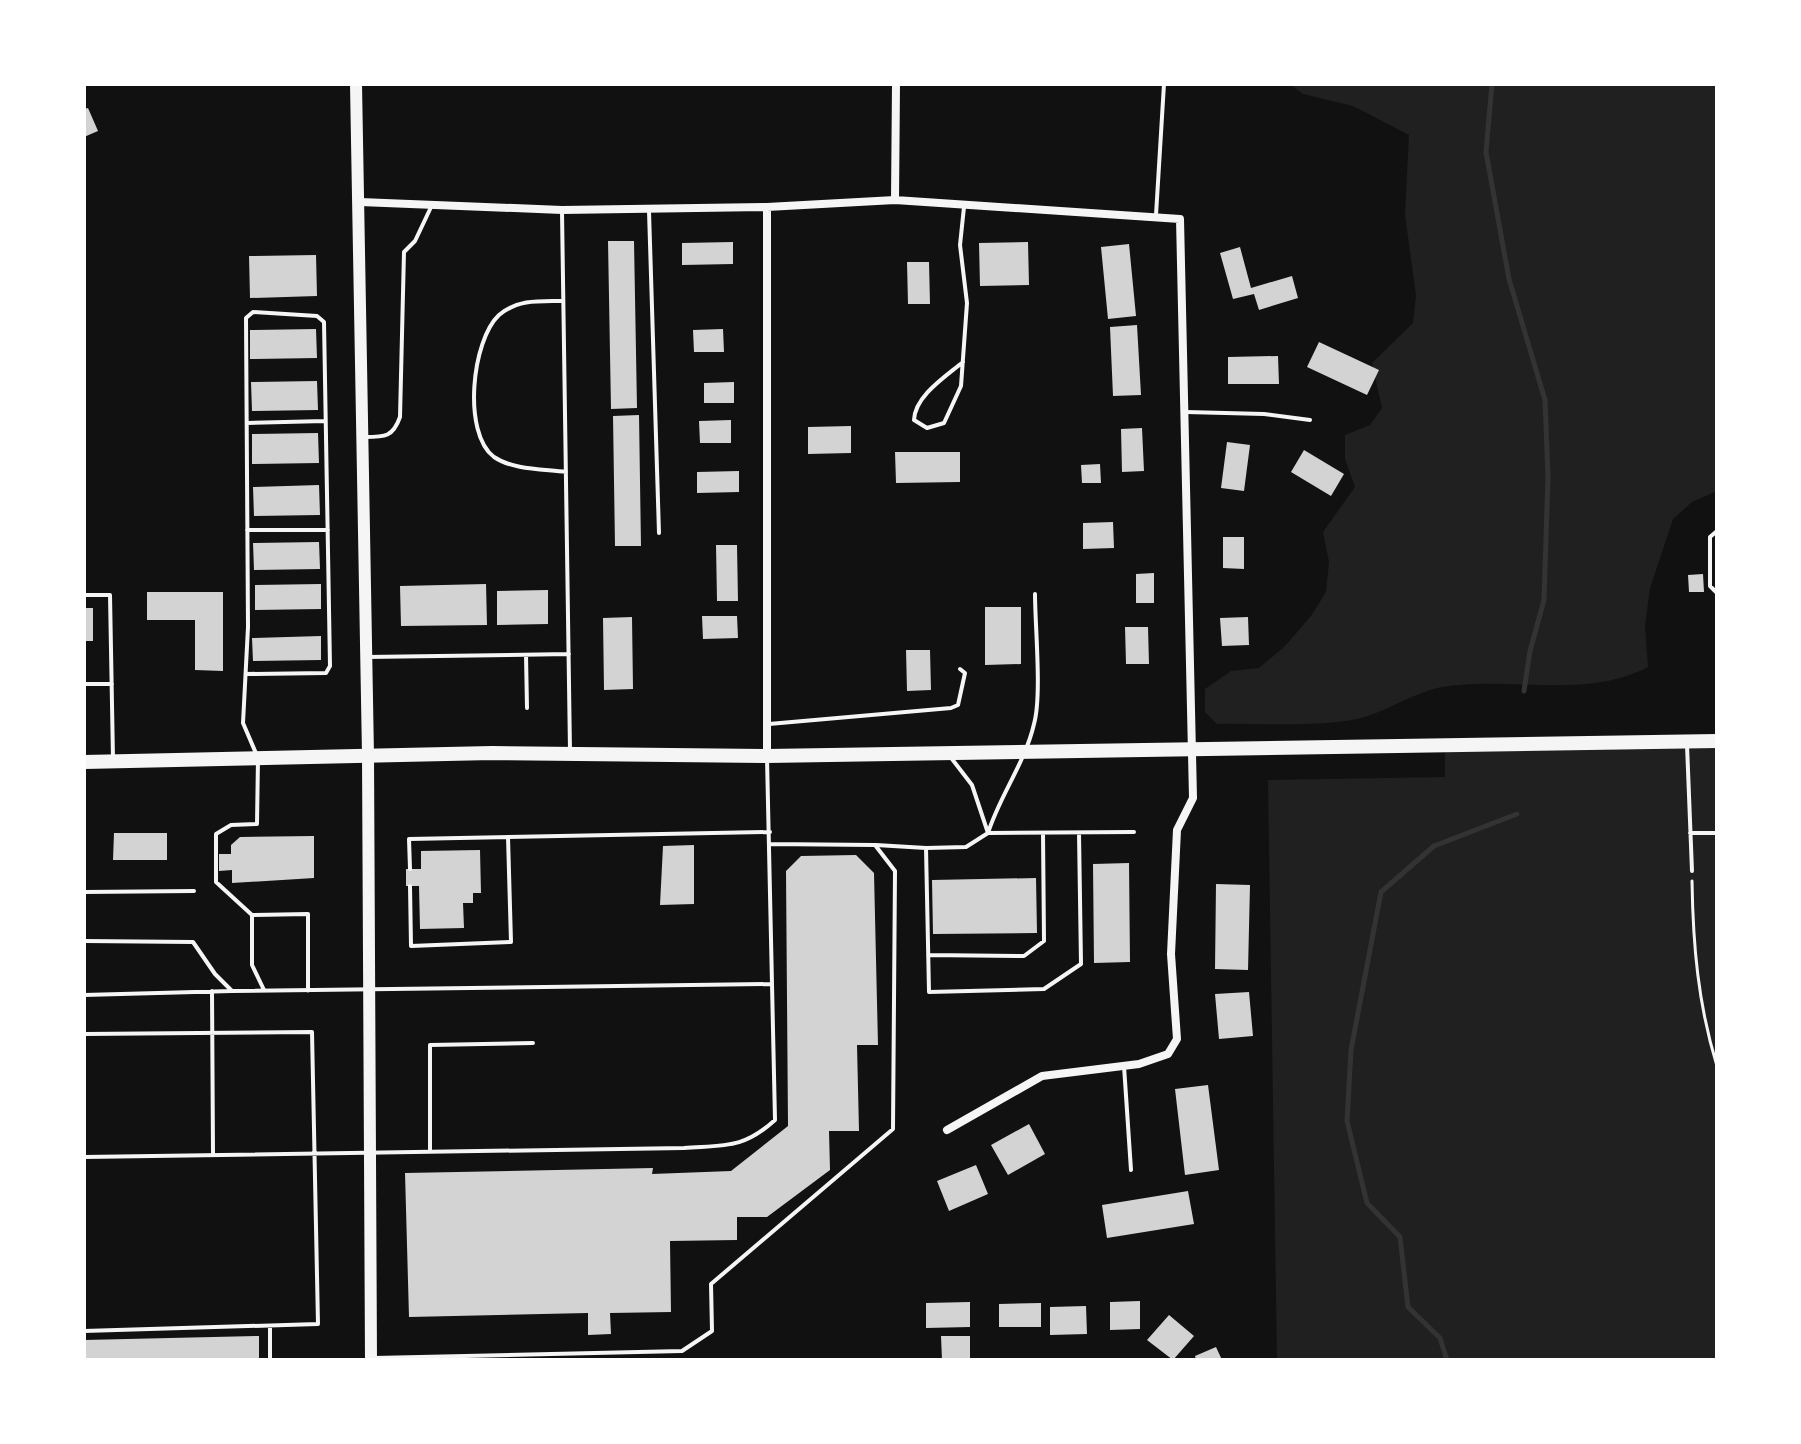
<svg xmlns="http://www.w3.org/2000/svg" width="1801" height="1444" viewBox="0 0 1801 1444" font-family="Figtree,sans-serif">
<rect width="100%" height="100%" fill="#111"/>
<!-- green -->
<path fill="#202020" d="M1290,84H1717V491L1692,502L1673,519L1650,588L1645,626L1648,667C1586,699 1515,677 1449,686C1414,690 1386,714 1352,720C1308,727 1261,723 1217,724L1205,712V689L1231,671L1259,668L1285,646L1311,616L1326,592L1329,562L1323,532L1355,487L1345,459V435L1370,425L1382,408L1372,363L1413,323L1416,295L1405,215L1409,135L1353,106L1303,94Z
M1717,741V1360H1277L1268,780L1445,777V745Z"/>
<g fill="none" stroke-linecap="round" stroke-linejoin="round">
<!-- stream -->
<path stroke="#333" stroke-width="5" d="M1492,84L1486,152L1509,279L1545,400L1548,477L1544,600L1530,651L1524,691
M1447,1360L1440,1338L1408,1307L1400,1237L1367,1203L1347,1121L1351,1050L1381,892L1434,846L1517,814"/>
</g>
<!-- building -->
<path fill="#d3d3d3" d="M88,108L98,131L84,137V109Z
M608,241H634L637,408L611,409Z
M733,242V264L682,265V243Z
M1028,242L1029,285L980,286L979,243Z
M1129,244L1136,316L1108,319L1101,247Z
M1240,247L1251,288L1292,276L1298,298L1259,310L1254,294L1233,299L1220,253Z
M316,255L317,296L250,298L249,256Z
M907,262H929L930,304H908Z
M1137,325L1141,395L1113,396L1110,327Z
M316,329L317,358L250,359V330Z
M723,329L724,352H694L693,330Z
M1319,342L1379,370L1367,395L1307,367Z
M1278,356L1279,384H1228V357Z
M317,381L318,410L252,411L251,382Z
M734,382V403H704V383Z
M639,415L641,546H615L613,416Z
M731,420V443H700L699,421Z
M851,426V453L808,454V427Z
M1142,428L1144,471L1122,472L1121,429Z
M318,433L319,463L252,464V434Z
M1227,442L1250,445L1244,491L1221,488Z
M1304,450L1344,474L1331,496L1291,472Z
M895,452H960V482L896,483Z
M1100,464L1101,483H1082L1081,465Z
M739,471V492L697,493V472Z
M319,485L320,515L254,516L253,487Z
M1113,522L1114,548L1083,549V523Z
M1223,537H1244V569L1223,568Z
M319,542L320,569L254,570L253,543Z
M716,545H737L738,601H717Z
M1154,573V603H1136V574Z
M1703,574L1704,592H1689L1688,575Z
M321,584V609L255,610V585Z
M486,584L487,625L401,626L400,586Z
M548,590V624L497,625V591Z
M147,592H223V671L195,670V620H147Z
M985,607H1021V664L985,665Z
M84,608H93V641H84Z
M702,616H737L738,638L703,639Z
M632,617L633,689L604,690L603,618Z
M1248,617L1249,645L1222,646L1220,618Z
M1125,627H1148L1149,664H1126Z
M321,636V660L253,661L252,638Z
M906,650H930L931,690L907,691Z
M114,833H167V860H113Z
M314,836V878L232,883V870L219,871V854H231V845L240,837Z
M694,845V904L660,905L663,846Z
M480,850L481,893H473V903H463L464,928L420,929L419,886H406V869H421V851Z
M856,855L874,873L878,1045H857L859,1131H829L830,1170L767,1217H737V1240L670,1241L671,1312L610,1313L611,1334L588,1335V1313L409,1317L405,1173L653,1168L652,1174L731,1171L788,1126L786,871L801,856Z
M1129,863L1130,962L1094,963L1093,864Z
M1036,878L1037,933L933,934L932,880Z
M1216,884L1250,885L1248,970L1215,969Z
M1249,992L1253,1036L1219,1039L1215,994Z
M1208,1085L1219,1170L1185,1175L1175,1089Z
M1029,1124L1045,1154L1008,1175L991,1145Z
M976,1165L988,1194L949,1211L937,1181Z
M1188,1191L1194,1224L1107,1238L1102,1205Z
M1140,1301V1329L1110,1330V1302Z
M970,1302V1327L926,1328V1303Z
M1041,1303V1327H999V1304Z
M1086,1306L1087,1334L1050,1335V1307Z
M1169,1315L1194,1336L1173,1360L1147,1340Z
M259,1336V1360H84V1340Z
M941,1336H970V1360H942Z
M1216,1347L1222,1360H1196L1195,1356Z"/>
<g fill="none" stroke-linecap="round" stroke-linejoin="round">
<!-- path -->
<path stroke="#f5f5f5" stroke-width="3" d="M1692,881C1693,945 1698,1004 1717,1066"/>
<!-- service -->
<path stroke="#f5f5f5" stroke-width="4" d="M649,211L659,533
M562,212L570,751
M1156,215L1164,84
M563,301C540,301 518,299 499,315C472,340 462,433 494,457C513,470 544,469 566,472
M963,362C945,377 915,396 914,420L927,428L944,423L961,386L967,303L960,245L964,207
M1186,412L1264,414L1310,420
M247,423L325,421
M365,437C385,437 393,437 400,417L404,252L415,241L432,205
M247,530H328
M1717,531L1710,537V586L1717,593
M84,595H110L113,759
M526,655L527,708
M367,657L569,654
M246,674L326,673L330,666L324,322L317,316L253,312L246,318L248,627L243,723L258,758L257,824L231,825L216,834V882L252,915L308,914V991
M84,684H112
M769,724L951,708L958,705L965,673L960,669
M1687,745L1692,871
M952,759L972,785L988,833C1000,795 1025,763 1034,724C1042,696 1035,626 1035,594
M1079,833L1081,964L1044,989L929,992L926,848L966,847L988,833L1134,832
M1690,833H1717
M876,845L926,848
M410,869L409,839L770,832
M410,886L411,946L511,942L508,837
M84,892L194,891
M252,915V965L264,990
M84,941L193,942L215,974L232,991L772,984
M928,955L1024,956L1044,941L1043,833
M212,991L213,1153
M84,995L232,991
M84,1034L312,1032L318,1324L84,1331
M1124,1066L1131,1170
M430,1150V1045L533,1043
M84,1157L684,1148C725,1145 743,1149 775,1120L767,758
M270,1326V1360
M374,1358L682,1351L712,1331L711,1284L893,1129L895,871L875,845L770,844"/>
<!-- minor -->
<path stroke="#f5f5f5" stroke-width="8" d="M895,200L896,84
M360,202L562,210L767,207L895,200L1180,219L1193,798L1177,830L1171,954L1177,1039L1168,1054L1139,1064L1042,1076L947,1130
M767,756V207"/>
<!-- secondary -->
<path stroke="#f5f5f5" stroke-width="12" d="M356,84L368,755L371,1360"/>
<!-- primary -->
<path stroke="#f5f5f5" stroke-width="14" d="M84,762L492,753L767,756L1717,741"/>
</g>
<!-- border -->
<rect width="1801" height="1444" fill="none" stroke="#ffffff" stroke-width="172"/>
</svg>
